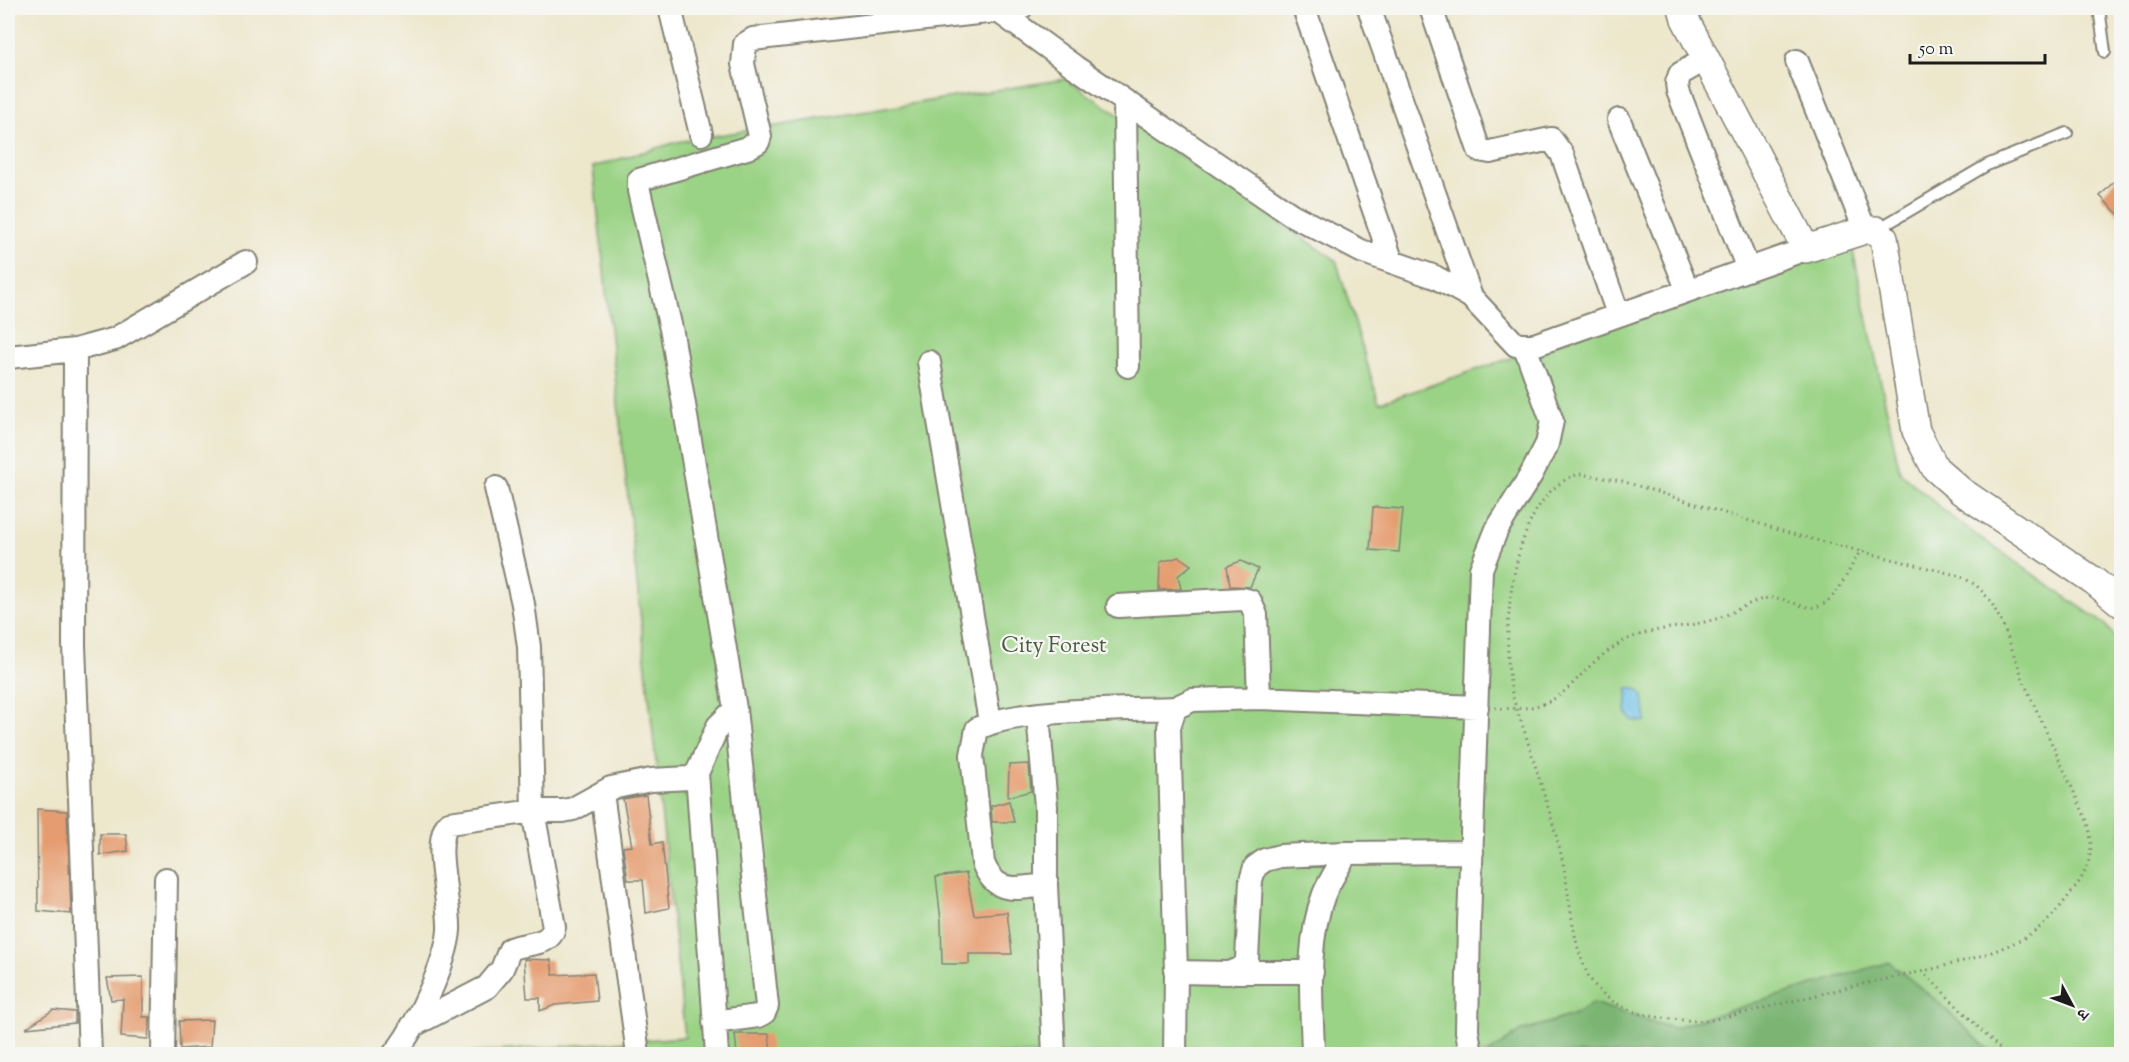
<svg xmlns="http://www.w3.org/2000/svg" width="2129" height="1062" viewBox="0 0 2129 1062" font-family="'Sorts Mill Goudy','Noto Serif Devanagari',serif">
<rect width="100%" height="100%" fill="#f6f6f2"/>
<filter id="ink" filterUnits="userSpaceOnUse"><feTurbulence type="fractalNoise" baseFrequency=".0167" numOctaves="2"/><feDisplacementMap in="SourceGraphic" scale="12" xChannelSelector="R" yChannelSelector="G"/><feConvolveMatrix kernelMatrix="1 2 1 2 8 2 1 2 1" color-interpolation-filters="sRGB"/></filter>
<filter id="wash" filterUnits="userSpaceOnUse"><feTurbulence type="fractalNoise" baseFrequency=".008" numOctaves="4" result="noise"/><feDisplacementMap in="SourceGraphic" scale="24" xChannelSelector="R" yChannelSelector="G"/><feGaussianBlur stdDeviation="1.35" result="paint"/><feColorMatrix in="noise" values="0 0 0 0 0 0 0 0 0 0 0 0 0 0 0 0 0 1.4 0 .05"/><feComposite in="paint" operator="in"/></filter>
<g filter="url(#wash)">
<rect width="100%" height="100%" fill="#ede7cc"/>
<!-- green -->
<path fill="#9bd386" stroke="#5c7851" stroke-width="1.5" d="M1065,79L1336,260L1379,403L1851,242L1900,472L1951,517L2106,625L2121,647V1054H456L685,1037L593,167L677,142Z"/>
<!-- forest -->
<path fill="#7cb573" stroke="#4c6848" stroke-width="1.5" d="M1889,962L1938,1002L1993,1054H1487L1521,1031L1573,1015L1593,1003L1672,1028Z"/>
<!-- water -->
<path fill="#6ac0e7" stroke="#436e82" stroke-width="1.5" d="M1628,688L1639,690L1643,697L1646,722L1632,720L1626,712Z"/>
<g id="blocks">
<!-- building -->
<path fill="#e59c70" d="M2121,174V217L2100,196Z
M1373,507L1403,509L1399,552L1370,550Z
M1179,557L1191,565L1178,576L1181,589L1159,590L1160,562Z
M1241,561L1258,569L1250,587L1230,586L1227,566Z
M1029,764L1031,791L1008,797L1009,765Z
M646,795L652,844L662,842L669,908L646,913L643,880H628L623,847L632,846L623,799Z
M1009,801L1014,822H992L991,806Z
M37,809L67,811L71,914L38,911Z
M100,834H126L128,851L100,855Z
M966,873L974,915L1007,912L1012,954H969V964H942L941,921L936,877Z
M524,959L551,960L553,975L594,973L597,1001L555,1005L540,1011V998H527Z
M143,977V1017H150L148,1039L121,1037L123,999L111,1000L107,978Z
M53,1010L75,1012V1023L26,1028Z
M212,1020L210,1047L180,1049L179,1021Z
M735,1034H769L771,1053L737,1054Z"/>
</g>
</g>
<g filter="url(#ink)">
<use href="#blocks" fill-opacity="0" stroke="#848274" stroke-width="1.5"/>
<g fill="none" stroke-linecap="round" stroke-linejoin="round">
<!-- service casing -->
<g stroke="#848274" stroke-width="14">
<path id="service" d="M2099,8L2105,52
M1878,229L1987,165L2067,133"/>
</g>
<!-- minor casing -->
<g stroke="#848274" stroke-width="26">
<path id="minor" d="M670,8L701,134
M994,8L1075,67L1292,215L1361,251L1435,277L1471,297L1516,345H1534L1806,249
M1304,8L1392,262
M1369,8L1471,297
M1431,8L1479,150L1490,152L1551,139L1562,154L1618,314
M1706,59L1680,74L1677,83L1678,91L1748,269
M1797,61L1865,230
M1125,102L1128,366
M1619,120L1687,289
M75,350L74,645L90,1054
M8,357L75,350L115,339L246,262
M929,362L990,722
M1118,606L1242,599L1250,601L1256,615L1259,698
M1038,715L1046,806V885L1054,1054
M697,773L717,1054
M602,793L638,1054
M1046,885C1016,888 996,896 983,863L972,755L977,729C1013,708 1128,710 1175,708
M1176,972L1229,973L1244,967L1247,959L1251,880L1255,867L1265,860L1280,856L1346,853L1472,852
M1237,972H1312
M714,1022L758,1016L764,1013L767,1006L735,709L672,333L639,191V180L747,148L758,142L760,136L743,64L745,44L753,39L1021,8
M412,1026L487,987L502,969L510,949C526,942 550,947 554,927L533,811L529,647L523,604L496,488
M163,1054L166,879
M394,1054C415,1030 447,961 449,930C451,902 431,842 449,823L533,811H563L573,809L611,788L651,780L690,778L697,773L718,726L735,709
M1175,1054L1176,972L1169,727L1175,708L1192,700L1259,698L1477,707
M1313,1054C1312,1002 1305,945 1324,894C1330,880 1339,867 1346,853
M1471,1054L1467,1031L1469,923L1481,569L1497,529L1531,475L1547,444L1552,421L1525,347"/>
</g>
<!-- tertiary casing -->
<g stroke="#848274" stroke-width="30">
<path id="tertiary" d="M1682,8L1685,19L1806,249L1865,230H1876L1884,238L1916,431L1935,468L1961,491L2094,581L2122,604"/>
</g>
<!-- path -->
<path stroke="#848274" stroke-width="3" stroke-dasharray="1.5 4.5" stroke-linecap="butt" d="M1580,474L1622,481L1792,534L1960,576L1976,585L1990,600L2003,625L2026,687L2088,823C2095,852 2089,871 2070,894C2061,906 2051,919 2039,928C1997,960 1910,973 1858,985C1808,997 1758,1010 1707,1021C1670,1020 1624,1018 1597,988C1571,959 1571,893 1561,854C1551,814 1538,775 1526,736C1521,720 1514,705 1511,688C1501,631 1511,491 1580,474Z
M1495,708C1572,714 1565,676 1619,644C1646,627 1682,629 1712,620C1731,615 1749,601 1768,598C1788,595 1806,616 1825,603C1841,592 1850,566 1861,550
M1922,971L2005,1054"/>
<!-- service -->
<use href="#service" stroke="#fff" stroke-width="10"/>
<!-- minor -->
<use href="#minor" stroke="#fff" stroke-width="22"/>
<!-- tertiary -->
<use href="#tertiary" stroke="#fff" stroke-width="27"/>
</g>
</g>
<g text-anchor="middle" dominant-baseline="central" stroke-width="4.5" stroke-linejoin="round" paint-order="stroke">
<!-- park labels -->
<g font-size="22" fill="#485c41" stroke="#f6f6f2">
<text x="1054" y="647">City Forest</text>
</g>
</g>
<!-- margin -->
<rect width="2129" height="1062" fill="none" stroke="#f6f6f2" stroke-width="30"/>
<!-- north arrow -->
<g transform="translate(2072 1005) rotate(131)" stroke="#f6f6f2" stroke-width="4.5" paint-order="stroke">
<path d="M0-4.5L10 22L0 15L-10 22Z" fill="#1c1c1c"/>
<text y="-9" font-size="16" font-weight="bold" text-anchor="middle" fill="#1c1c1c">उ</text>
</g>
<!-- scale -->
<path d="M1910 54v9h135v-9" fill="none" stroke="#1c1c1c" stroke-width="3"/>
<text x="1919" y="54" font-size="18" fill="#1c1c1c" stroke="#f6f6f2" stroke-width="4.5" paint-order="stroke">50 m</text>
</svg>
